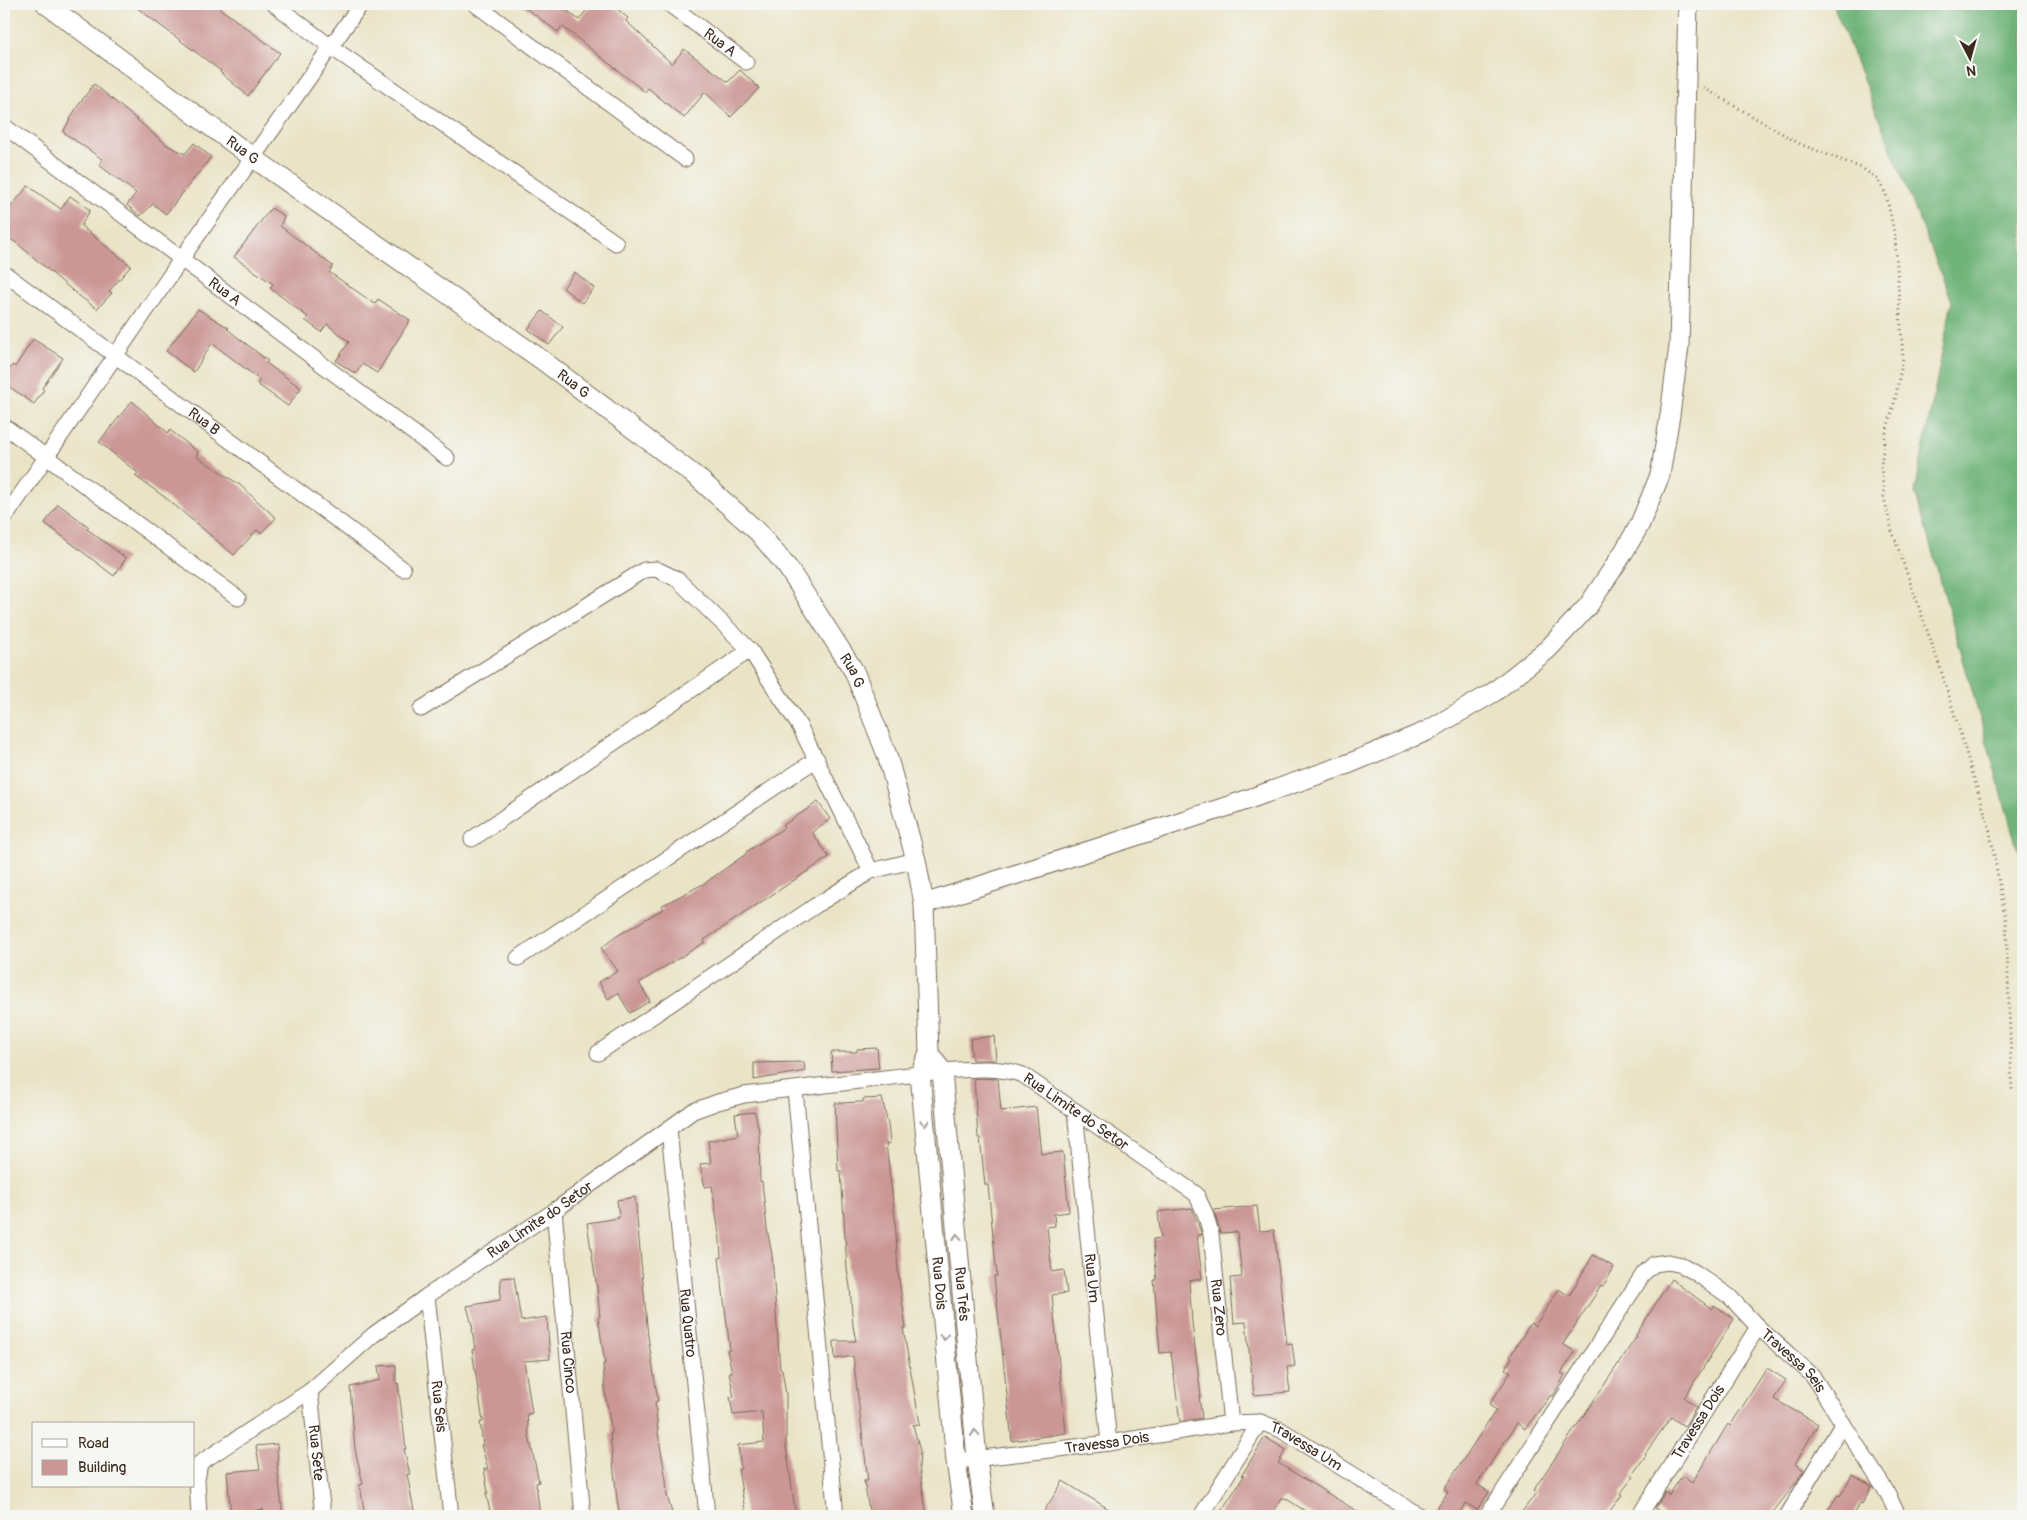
<svg xmlns="http://www.w3.org/2000/svg" width="2027" height="1520" viewBox="0 0 2027 1520" font-family="Pangolin,sans-serif">
<rect width="100%" height="100%" fill="#f6f6f2"/>
<filter id="ink" filterUnits="userSpaceOnUse"><feTurbulence type="fractalNoise" baseFrequency=".02" numOctaves="2"/><feDisplacementMap in="SourceGraphic" scale="10" xChannelSelector="R" yChannelSelector="G"/><feConvolveMatrix kernelMatrix="1 2 1 2 8 2 1 2 1" color-interpolation-filters="sRGB"/></filter>
<filter id="wash" filterUnits="userSpaceOnUse"><feTurbulence type="fractalNoise" baseFrequency=".0096" numOctaves="4" result="noise"/><feDisplacementMap in="SourceGraphic" scale="20" xChannelSelector="R" yChannelSelector="G"/><feGaussianBlur stdDeviation="1.12" result="paint"/><feColorMatrix in="noise" values="0 0 0 0 0 0 0 0 0 0 0 0 0 0 0 0 0 1.4 0 .05"/><feComposite in="paint" operator="in"/></filter>
<g filter="url(#wash)">
<rect width="100%" height="100%" fill="#eae4c7"/>
<!-- forest -->
<path fill="#70b479" stroke="#566f4c" d="M1833,4H2023V868L1915,492L1952,301Z"/>
<g id="blocks">
<!-- building -->
<path fill="#cb9795" d="M132,4H214L280,53L248,96L220,72L221,71Z
M520,4H558L579,20L591,4H611L628,18L626,21L672,64L684,49L728,82L740,70L759,88L731,117L705,92L684,118L648,88L645,92L562,26L558,32Z
M94,84L167,145L185,154L194,143L211,157L166,214L153,204L140,216L127,205L136,193L99,165L102,159L63,132L77,107Z
M28,186L61,209L70,196L90,210L81,226L131,266L109,291L112,293L97,309L73,291L18,244L4,235V215Z
M271,208L284,216L280,226L333,266L329,272L375,304L378,299L410,320L377,373L362,364L356,374L336,361L349,342L327,324L321,332L305,320L308,317L270,288L273,284L234,257Z
M575,272L594,288L582,303L563,288Z
M198,309L229,328L227,329L268,361L266,363L301,388L288,406L257,384L260,380L212,343L194,372L166,351Z
M542,311L563,327L549,345L528,329Z
M33,339L63,358L42,388L44,390L34,404L4,383V376L13,365L15,367Z
M132,401L168,433L170,430L198,452L196,456L240,485L276,518L261,533L257,530L234,555L166,498L135,476L138,473L99,442Z
M58,504L89,527L87,529L126,558L114,576L45,523Z
M818,802L830,819L812,832L829,857L704,940L705,942L639,983L650,1001L630,1013L618,993L608,999L599,982L618,971L601,948L617,936L663,909L661,906L705,883L746,854V852L784,828L782,826Z
M994,1036L996,1060H972L970,1039Z
M877,1048L879,1068L832,1071L831,1052H857V1049Z
M804,1062L805,1071L754,1080V1063Z
M974,1078L998,1079L1001,1111L1036,1107L1041,1154L1063,1152L1069,1212L1054,1214L1055,1226L1047,1227L1052,1272L1064,1270L1067,1293L1052,1295L1066,1433L1012,1441L994,1276H997L988,1185H985L980,1138H978Z
M882,1098L888,1124L890,1143L886,1144L895,1218L898,1273L906,1328H903L920,1424L913,1425L920,1451L919,1467L927,1516H870L864,1481H868L853,1356L835,1359L834,1341H856L853,1326L850,1287L847,1269L841,1171H838L835,1103L863,1102V1099Z
M755,1112L759,1132L760,1182L762,1181L767,1229L772,1255L780,1369H782L786,1395V1446L796,1516H746L738,1469H741L738,1445L764,1442L762,1412L733,1415L730,1397H734L729,1372H732L727,1350H730L719,1258L721,1257L720,1241L712,1186L705,1187L700,1164L711,1163L708,1141L738,1135L735,1114Z
M635,1197L648,1336L658,1401L655,1402L658,1433L666,1480L667,1496L673,1516H620L617,1500L610,1434H612L605,1392L603,1364H605L598,1317H600L597,1288L587,1223L619,1218L617,1200Z
M1257,1206L1260,1231L1274,1230L1287,1345L1292,1344L1295,1366L1287,1367L1290,1392L1254,1395L1246,1322L1234,1323L1230,1278L1242,1277L1237,1232L1220,1233L1214,1210Z
M1192,1208L1202,1235H1197L1202,1279L1189,1281L1192,1323L1201,1396H1199L1202,1418L1180,1422L1171,1352L1160,1353L1154,1280H1157L1153,1239L1161,1238L1158,1212Z
M1593,1255L1614,1267L1603,1287L1601,1286L1563,1344L1575,1352L1561,1373L1565,1375L1553,1396L1551,1395L1525,1429L1517,1423L1477,1484L1489,1492L1477,1510L1466,1503L1457,1516H1447L1436,1509L1448,1492L1444,1489L1496,1410L1489,1405L1511,1372L1505,1369L1512,1357L1510,1356L1531,1323L1535,1326L1559,1289L1569,1296Z
M514,1277L521,1321L547,1317L550,1359L524,1361L532,1413L527,1414L529,1436L539,1482L536,1483L540,1516H491L486,1493H488L484,1469H488L481,1445H483L480,1422H483L472,1350L475,1349L472,1329H473L467,1306L500,1300L501,1278Z
M1671,1279L1712,1309L1714,1306L1734,1319L1684,1398L1696,1407L1686,1424L1684,1426L1671,1417L1645,1454L1646,1455L1632,1475L1634,1476L1620,1494L1622,1495L1606,1516H1519L1536,1493L1533,1491L1637,1336L1636,1335Z
M396,1365V1384L398,1383L406,1449H404L410,1474H407L415,1516H365L360,1485L363,1484L355,1449L350,1387L380,1380L378,1366Z
M1767,1368L1786,1380L1774,1399L1818,1424L1795,1464L1804,1470L1798,1480L1770,1516H1665L1655,1508L1665,1492L1669,1495L1682,1476L1692,1483L1728,1424L1730,1426Z
M1265,1437L1286,1450L1278,1463L1365,1516H1313L1285,1498H1282L1270,1516H1218L1244,1476L1242,1475Z
M277,1444L278,1465H277L283,1516H264L263,1509L231,1516L227,1472L260,1469L256,1446Z
M1852,1475L1872,1486L1862,1504L1860,1503L1852,1516H1824L1838,1495L1840,1496Z
M1063,1481L1120,1516H1041Z"/>
</g>
</g>
<g filter="url(#ink)">
<use href="#blocks" fill-opacity="0" stroke="#786b59" stroke-width="1"/>
<g fill="none" stroke-linecap="round" stroke-linejoin="round">
<!-- minor casing -->
<g stroke="#786b59" stroke-width="17">
<g id="minor">
<path d="M274,4L331,47L616,243"/>
<path d="M475,4L685,159"/>
<path id="s1" d="M669,4L746,62"/>
<path id="s2" d="M4,126L447,458"/>
<path id="s3" d="M4,273L403,569"/>
<path d="M4,426L238,598"/>
<path d="M4,519L182,258L361,4"/>
<path d="M421,709L644,570L656,569L677,579L750,650L800,727L871,871"/>
<path d="M472,839L750,650"/>
<path d="M518,958L817,759"/>
<path d="M598,1053L815,906L871,871L916,860"/>
<path d="M795,1090L836,1516"/>
<path id="s4" d="M1075,1111L1109,1443"/>
<path id="s5" d="M669,1129L707,1516"/>
<path id="s6" d="M554,1211L583,1516"/>
<path id="s7" d="M427,1296L451,1516"/>
<path id="s8" d="M310,1391L323,1516"/>
<path id="s9" d="M956,1461L1109,1443L1231,1423L1260,1422L1281,1430L1420,1516"/>
<path id="s10" d="M199,1516L197,1480L200,1463L310,1391L373,1335L427,1296L554,1211L693,1111L718,1102L744,1095L942,1071C969,1069 998,1066 1023,1075L1196,1194L1205,1213L1211,1234L1231,1423"/>
<path d="M1201,1516L1260,1422"/>
<path id="s11" d="M1487,1516L1644,1273L1654,1264L1668,1262L1682,1265L1696,1273L1730,1297L1758,1327L1812,1375L1888,1494L1898,1516"/>
<path id="s12" d="M1639,1516L1758,1327"/>
<path d="M1787,1516L1843,1423"/>
</g>
</g>
<!-- tertiary casing -->
<g stroke="#786b59" stroke-width="21">
<g id="tertiary">
<path id="s13" d="M46,4L252,157L542,360L698,478L758,532L788,568L854,671L887,755L916,860L924,904L929,1053L920,1074L956,1461L964,1516"/>
<path d="M924,904L1232,805L1348,764L1427,731L1494,692L1548,649L1588,606L1620,558L1639,526L1660,475L1670,415L1679,346L1688,4"/>
<path id="s14" d="M929,1053L942,1071L977,1459L985,1516"/>
</g>
</g>
<!-- path -->
<path stroke="#786b59" stroke-width="3" stroke-dasharray="1 4" stroke-linecap="butt" d="M1704,88L1800,144L1862,168L1877,179L1886,194L1895,236L1903,358L1895,400L1884,440L1881,466L1884,497L1892,531L1939,664L1989,827L2006,921L2012,1091"/>
<!-- minor -->
<use href="#minor" stroke="#fff" stroke-width="15"/>
<!-- tertiary -->
<use href="#tertiary" stroke="#fff" stroke-width="19"/>
</g>
<!-- one-way arrows -->
<defs><path id="oneway-chevron" d="M-2-3.5L2.5 0L-2 3.5" fill="none" stroke-width="1.6" stroke-linecap="round" stroke-linejoin="round" transform="scale(1.25)"/></defs>
<g stroke="#a79f9a">
<use href="#oneway-chevron" transform="translate(925 1123) rotate(85)"/>
<use href="#oneway-chevron" transform="translate(957 1237) rotate(-95)"/>
<use href="#oneway-chevron" transform="translate(944 1337) rotate(85)"/>
<use href="#oneway-chevron" transform="translate(975 1433) rotate(-95)"/>
</g>
</g>
<g text-anchor="middle" dominant-baseline="central" stroke-width="5" stroke-linejoin="round" paint-order="stroke">
<!-- street labels -->
<g font-size="15" fill="#3b2a1e" stroke="#f6f6f2">
<text stroke="none"><textPath href="#s1" startOffset="64">Rua A</textPath></text>
<text stroke="none"><textPath href="#s13" startOffset="245">Rua G</textPath></text>
<text stroke="none"><textPath href="#s2" startOffset="276">Rua A</textPath></text>
<text stroke="none"><textPath href="#s13" startOffset="650">Rua G</textPath></text>
<text stroke="none"><textPath href="#s3" startOffset="249">Rua B</textPath></text>
<text stroke="none"><textPath href="#s13" startOffset="1055">Rua G</textPath></text>
<text stroke="none"><textPath href="#s10" startOffset="1059">Rua Limite do Setor</textPath></text>
<text stroke="none"><textPath href="#s10" startOffset="472">Rua Limite do Setor</textPath></text>
<text stroke="none"><textPath href="#s4" startOffset="168">Rua Um</textPath></text>
<text stroke="none"><textPath href="#s13" startOffset="1682">Rua Dois</textPath></text>
<text stroke="none"><textPath href="#s14" startOffset="246">Rua Três</textPath></text>
<text stroke="none"><textPath href="#s10" startOffset="1321">Rua Zero</textPath></text>
<text stroke="none"><textPath href="#s5" startOffset="195">Rua Quatro</textPath></text>
<text stroke="none"><textPath href="#s11" startOffset="479">Travessa Seis</textPath></text>
<text stroke="none"><textPath href="#s6" startOffset="152">Rua Cinco</textPath></text>
<text stroke="none"><textPath href="#s7" startOffset="111">Rua Seis</textPath></text>
<text stroke="none"><textPath href="#s12" startOffset="111">Travessa Dois</textPath></text>
<text stroke="none"><textPath href="#s9" startOffset="152">Travessa Dois</textPath></text>
<text stroke="none"><textPath href="#s9" startOffset="359">Travessa Um</textPath></text>
<text stroke="none"><textPath href="#s8" startOffset="62">Rua Sete</textPath></text>
</g>
</g>
<!-- margin -->
<rect width="2027" height="1520" fill="none" stroke="#f6f6f2" stroke-width="20"/>
<!-- legend -->
<rect x="32" y="1422" width="162" height="65" fill="#f6f6f2" stroke="#aba49d"/>
<rect x="42" y="1439" width="25" height="8" fill="#ffffff" stroke="#aba49d"/>
<text x="78" y="1448" font-size="15" fill="#3b2a1e">Road</text>
<rect x="42" y="1460" width="25" height="15" fill="#cb9795" stroke="#aba49d"/>
<text x="78" y="1472" font-size="15" fill="#3b2a1e">Building</text>
<!-- north arrow -->
<g transform="translate(1970 58) rotate(174)" stroke="#f6f6f2" stroke-width="4" paint-order="stroke">
<path d="M0-4L9 19L0 12L-9 19Z" fill="#3b2a1e"/>
<text y="-8" font-size="14" font-weight="bold" text-anchor="middle" fill="#3b2a1e">N</text>
</g>
</svg>
